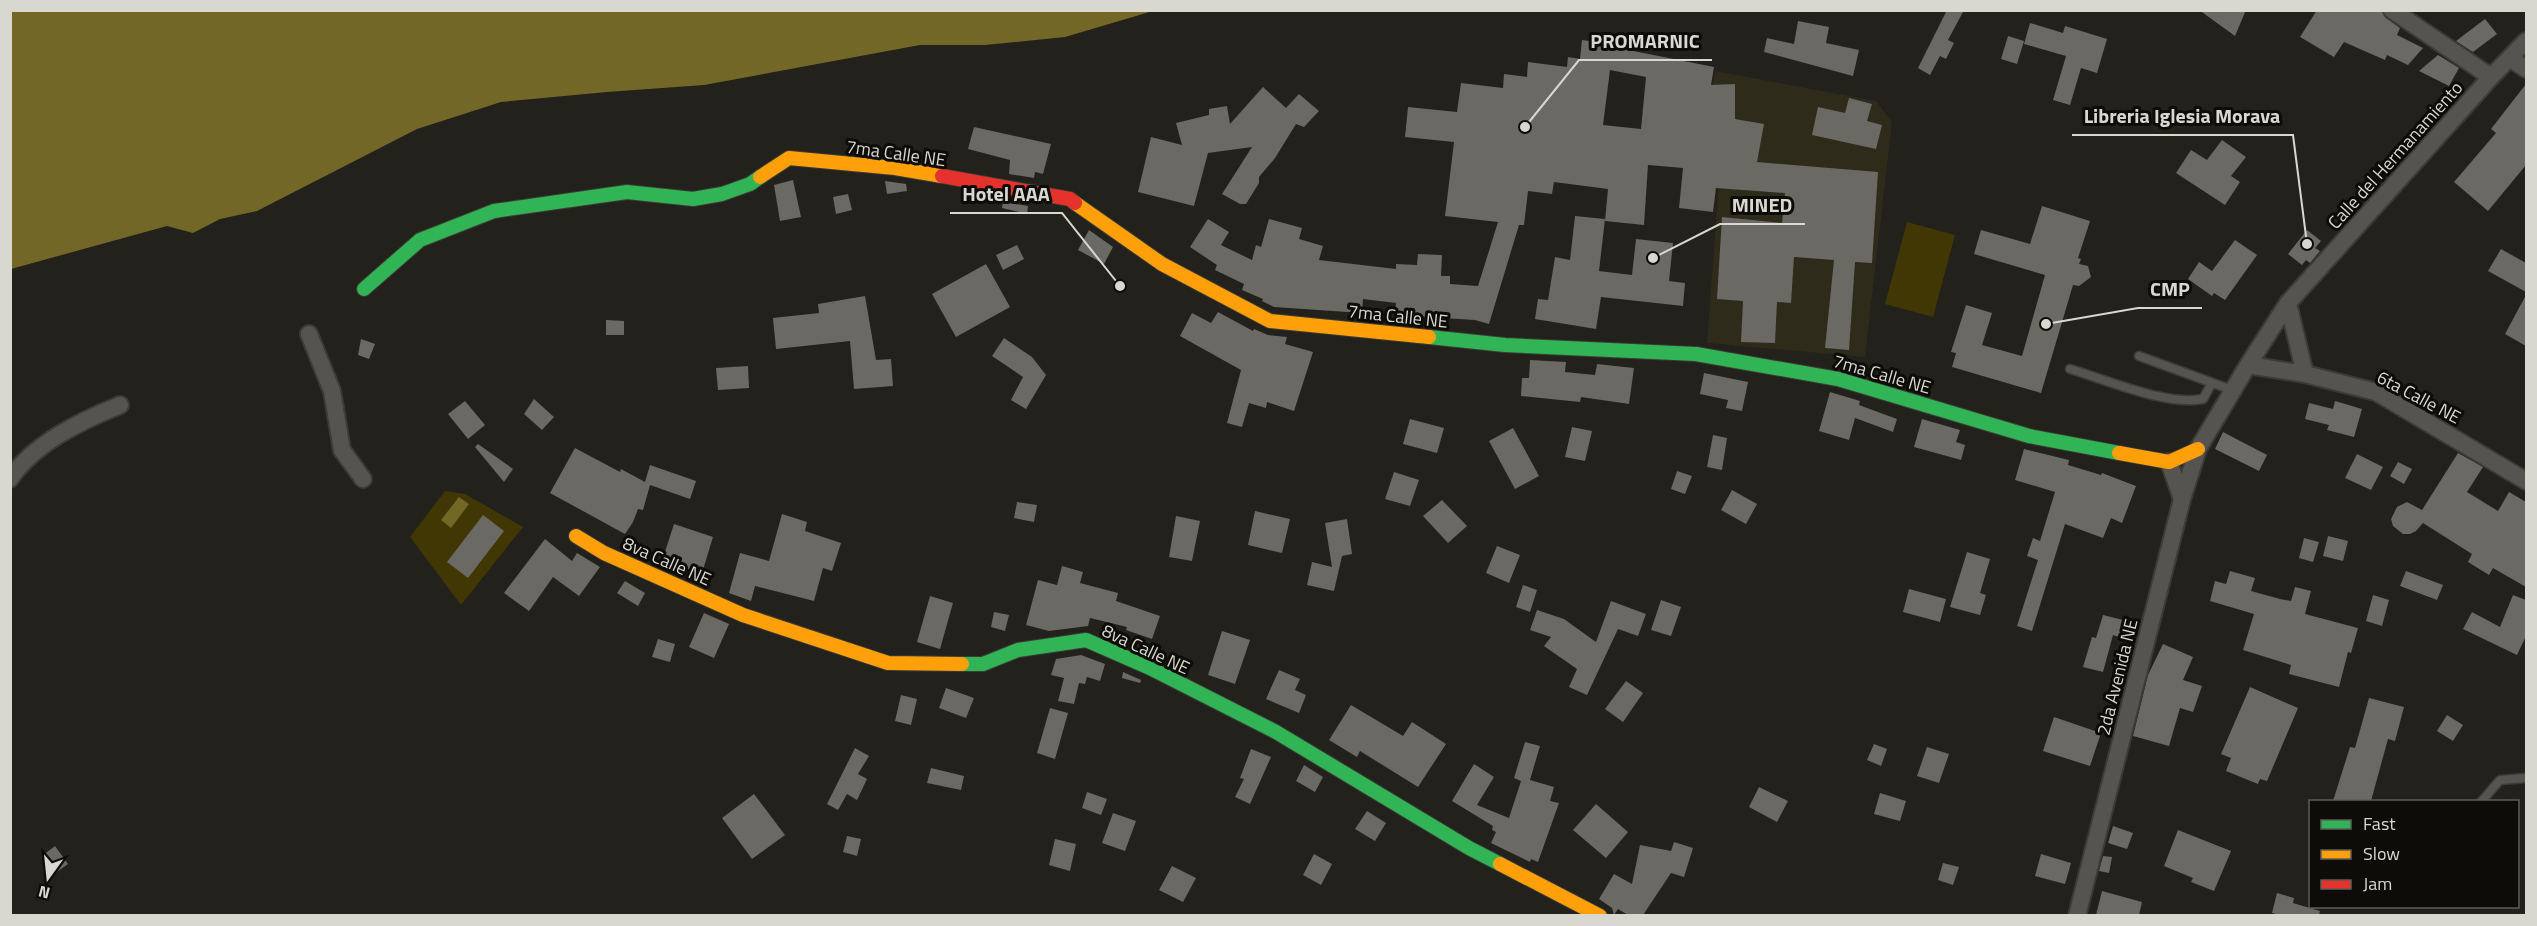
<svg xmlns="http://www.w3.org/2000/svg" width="2537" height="926" viewBox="0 0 2537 926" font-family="'Titillium Web',sans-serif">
<rect width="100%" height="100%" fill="#22211b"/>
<!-- built -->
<path fill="#2e2b1b" d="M1715,71L1876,101L1892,122L1865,357L1707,343L1719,181L1709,107Z"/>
<!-- green -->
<path fill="#413704" d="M1907,222L1955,235L1933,317L1885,304Z
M445,491L465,494L523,527L461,605L410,537Z"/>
<!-- water -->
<path fill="#736728" d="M11,10H1153V11L1065,37L985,45H920L704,85L607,92L501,102L417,129L257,211L220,219L193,233L167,226L11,269Z
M459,497L469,504L451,528L441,520Z"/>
<!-- building -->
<path fill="#6a6964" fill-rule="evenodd" d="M1947,10H1964L1948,40L1954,43L1946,59L1940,56L1930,75L1918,68Z
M2199,10H2246L2235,36Z
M2317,10H2382L2386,18L2400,28L2397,35L2423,48L2408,65L2387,55L2385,60L2344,42L2334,57L2300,37Z
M2485,19L2497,34L2473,52L2456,41Z
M1798,21L1829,27L1826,43L1859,50L1853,76L1764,52L1767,38L1794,44Z
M2030,23L2063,33L2065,26L2107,39L2097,73L2081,68L2070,105L2053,100L2066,56L2024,44Z
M2008,36L2024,41L2017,64L2001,59Z
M1582,40L1613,44V47L1714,67L1711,85L1735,84V119L1764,124L1757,162L1878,172L1872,263L1855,262L1849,350L1825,348L1834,260L1794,257L1791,303L1777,302L1775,343L1741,342L1743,301L1717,299L1722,217L1782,223L1785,193L1716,188L1713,212L1679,208L1683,168L1648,165L1644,225L1605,221L1608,189L1554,182L1552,194L1528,191L1524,225H1519L1489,324L1475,320L1395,315L1396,303L1363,299L1362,313L1274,307L1262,301L1263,299L1242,290L1244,284L1215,270L1217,265L1190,247L1208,219L1229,232L1221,245L1252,260L1256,245L1261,247L1269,219L1302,228L1299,239L1323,246L1319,260L1396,269V264L1417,265L1418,254L1442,255L1441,276H1450V284L1478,286L1498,222L1445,216L1454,142L1405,137L1408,107L1457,112L1461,83L1503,88L1504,74L1527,77L1528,62L1567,67L1568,57L1580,59ZM1610,70L1646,77L1641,129L1603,125Z
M2438,55L2459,68L2449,86L2419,71Z
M2526,84V165L2488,211L2454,182L2496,133L2491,129Z
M1263,87L1286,108L1299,94L1319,111L1304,127L1296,124L1275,158L1259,177V183L1246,204H1240L1222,194L1252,147L1208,153L1194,206L1138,192L1151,137L1182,145L1176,123L1209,115V109L1227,106L1230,124Z
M1849,98L1872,104L1867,121L1882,125L1876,149L1812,135L1818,107L1845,113Z
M974,127L1051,144L1043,174L1035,172L1034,178L1009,174L1010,160L968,149Z
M2222,140L2246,157L2231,176L2240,182L2225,205L2176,173L2191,150L2207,160Z
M793,180L801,217L780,221L774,185Z
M885,181L906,184L907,191L887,194Z
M848,194L852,210L836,214L833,197Z
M1003,202L1028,206L1027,214L1002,208Z
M2042,206L2090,221L2078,258L2081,259L2079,264L2088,266L2091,277L2079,286L2073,285L2041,393L1952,367L1956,353L1951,352L1966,305L1992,313L1982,345L2022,356L2045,275L1974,254L1981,230L2030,244Z
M1575,216L1605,219L1599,271L1632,275L1636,239L1673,243L1669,281L1685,283L1683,306L1601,297L1596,329L1535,319L1538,299L1548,300L1555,257L1570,260Z
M1089,230L1113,247L1104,264L1078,250Z
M2307,230L2321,241L2315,248L2320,251L2310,263L2306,260L2302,265L2288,254Z
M2235,240L2257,255L2225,300L2214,293L2212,296L2188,279L2199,262L2212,271Z
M1017,245L1024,259L1003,270L996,255Z
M2501,249L2526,263V292L2488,271Z
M986,264L1010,307L956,337L932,294Z
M2526,295V346L2505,334Z
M865,296L876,360L891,359L893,386L854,389L850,341L776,349L773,318L819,313L818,304Z
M1218,312L1253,331L1254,329L1268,335L1287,337L1285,344L1313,352L1294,411L1267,402L1266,408L1249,403L1242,427L1227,423L1241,370L1180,336L1192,313L1211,323Z
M606,320L624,321V335H606Z
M1004,338L1032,357L1046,375L1026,409L1011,400L1023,377L992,356Z
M361,339L375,344L369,359L358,355Z
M1530,360L1566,362L1565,372L1595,375L1597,364L1634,368L1629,404L1581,397L1580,402L1521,396L1522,378H1529Z
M748,366L749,388L718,390L716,368Z
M1704,373L1748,382L1742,411L1726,408L1728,400L1700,394Z
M1830,392L1860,401L1859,405L1897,419L1893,432L1855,418L1849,440L1819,431Z
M534,399L554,417L542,430L524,414Z
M465,401L485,425L468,439L448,414Z
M2335,401L2362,409L2354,437L2327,430L2329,425L2305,419L2309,403L2333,409Z
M1410,419L1444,428L1437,453L1403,444Z
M1922,419L1960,430L1956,442L1965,445L1961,460L1914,447Z
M1572,427L1592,431L1585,461L1565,457Z
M1513,428L1539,476L1515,489L1489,441Z
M2223,432L2267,455L2259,471L2215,449Z
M1713,435L1727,438L1722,470L1707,467Z
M478,444L513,469L504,482L475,447Z
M575,448L620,472L621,469L645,482L650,465L696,481L690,499L650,485L643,510L638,509L633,522L625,534L550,493Z
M2024,449L2069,460L2068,465L2101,475L2102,473L2136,486L2122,523L2111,518L2103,538L2065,524L2032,631L2017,626L2038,560L2027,556L2033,538L2040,541L2055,492L2015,480Z
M2458,453L2483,467L2467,492L2498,511L2509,492L2526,502V587L2493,568L2489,575L2468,562L2472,554L2423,523L2416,531L2410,534H2403L2393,526L2391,519L2397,507L2407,502L2422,510Z
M2357,454L2383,467L2371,490L2345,478Z
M2398,462L2412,469L2404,484L2390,476Z
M1677,471L1692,476L1685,494L1671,489Z
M1394,472L1419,480L1410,506L1385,499Z
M1732,490L1757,504L1746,524L1721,510Z
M1442,500L1467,526L1448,543L1423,516Z
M1017,502L1037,505L1034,522L1014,518Z
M1255,511L1290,519L1282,553L1248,545Z
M782,514L807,522L805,531L841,543L832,571L823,568L814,601L755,586L751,601L729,593L740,553L769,561Z
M483,515L504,531L468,578L447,562Z
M1176,516L1200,521L1192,561L1169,557Z
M1347,519L1352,554L1342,556L1334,591L1307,585L1312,562L1332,567L1325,523Z
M674,524L713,537L702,573L662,561Z
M2328,536L2348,541L2343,561L2323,556Z
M2304,538L2319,542L2313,562L2299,558Z
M545,539L572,561L577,553L600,567L579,596L553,577L529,611L504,593Z
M1497,546L1520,555L1509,583L1486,573Z
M1967,552L1990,559L1980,593L1986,595L1980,615L1950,607Z
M1062,566L1083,572L1080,583L1118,593L1116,601L1160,616L1152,639L1126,630L1127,627L1090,618L1088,626L1049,631L1026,625L1038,580L1057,585Z
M2230,571L2255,578L2251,591L2280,599L2291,601L2295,587L2311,591L2305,614L2358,628L2351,653L2348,652L2339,687L2289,674L2291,665L2243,650L2254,614L2210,601L2215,581L2226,584Z
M2406,571L2443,585L2437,600L2400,586Z
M625,581L645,593L638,606L617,593Z
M1523,585L1537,590L1530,612L1516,607Z
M1909,589L1946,599L1940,622L1903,612Z
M2373,595L2389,600L2382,626L2366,621Z
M2513,595L2526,600V636L2517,655L2463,629L2472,612L2500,627Z
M930,596L953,603L940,649L917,642Z
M1661,600L1681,607L1671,636L1651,630Z
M1611,601L1646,614L1638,636L1618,629L1587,695L1569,687L1577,669L1544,646L1551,637L1530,630L1537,610L1564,619L1596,642Z
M994,612L1009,615L1005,631L991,627Z
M704,613L729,624L714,658L689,647Z
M2103,615L2123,620L2119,637L2113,635L2103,672L2083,667L2092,637L2096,638Z
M1222,631L1250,640L1235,684L1208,675Z
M658,639L675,644L670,662L652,657Z
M2163,644L2193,657L2183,680L2202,686L2193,712L2180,708L2169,746L2133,736L2148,675Z
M1081,655L1105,664L1100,681L1087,677L1085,684L1079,683L1074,704L1058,701L1064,678L1051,675L1056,659Z
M1279,670L1300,679L1295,690L1306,695L1299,713L1266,699Z
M1123,672L1141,680L1140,683L1122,678Z
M1626,681L1643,693L1623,722L1605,709Z
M2250,687L2298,708L2267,781L2260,779L2258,784L2226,771L2231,758L2221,754Z
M946,688L974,698L966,718L939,708Z
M901,695L917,699L911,725L895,721Z
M2369,698L2404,707L2395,741L2388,739L2371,801H2333L2350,747L2355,748Z
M1351,705L1403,736L1412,722L1446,744L1418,787L1360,751L1357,757L1329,740Z
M1050,708L1068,713L1055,759L1037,753Z
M2447,715L2463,725L2453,741L2437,731Z
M2054,717L2101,733L2090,766L2043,751Z
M1525,742L1540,746L1530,780L1554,787L1550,801L1559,803L1538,862L1531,859L1530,862L1491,843L1496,832L1492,830L1493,826L1452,801L1474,764L1494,777L1477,805L1509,818L1521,781L1514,778Z
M1874,744L1887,749L1881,766L1867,760Z
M1927,747L1949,754L1939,783L1917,776Z
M855,748L869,756L858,774L867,779L857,800L847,794L838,810L827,804Z
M1251,749L1271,757L1250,804L1235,797L1244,779L1240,778Z
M1304,765L1323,777L1315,792L1296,781Z
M931,768L964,776L961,790L927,783Z
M1759,787L1788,801L1777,822L1749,807Z
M1087,792L1107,799L1101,815L1082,808Z
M1880,793L1906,801L1900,821L1874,814Z
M754,794L785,835L752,859L722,818Z
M1596,804L1628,832L1606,858L1573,830Z
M1367,811L1386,823L1375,841L1355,829Z
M1113,813L1136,821L1125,851L1102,843Z
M2113,826L2133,833L2127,849L2108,843Z
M2178,830L2231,851L2214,891L2191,882L2193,878L2164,866Z
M847,836L861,839L857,856L843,852Z
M1055,839L1076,844L1070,871L1049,865Z
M1674,842L1693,848L1684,877L1671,873L1643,915H1628L1618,909L1614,915L1612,908L1599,899L1614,874L1632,884L1640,845L1671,851Z
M55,846L68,864L54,874L42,856Z
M1314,854L1332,864L1321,885L1303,875Z
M2041,854L2071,863L2065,884L2035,876Z
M2103,856L2112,857L2109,873L2099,871Z
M1943,863L1959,867L1953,885L1938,880Z
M1172,866L1196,878L1183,902L1159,890Z
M2102,891L2142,902L2139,915H2096Z
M2277,893L2294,898L2293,903L2320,911L2319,915H2280L2272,913Z"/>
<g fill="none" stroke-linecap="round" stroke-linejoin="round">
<!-- lane casing -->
<g stroke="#3c3b36" stroke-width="11">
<path id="lane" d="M2139,356L2232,390
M2070,369C2107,380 2166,406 2203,399L2212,383
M2481,802L2500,780L2526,778"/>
</g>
<!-- street casing -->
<g stroke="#3c3b36" stroke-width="20">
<path id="street" d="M2392,10L2491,77
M2511,59L2526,69
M2288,303L2305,374
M309,334L332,391L342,450L363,479
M2248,365L2305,374L2376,392L2526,481
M2169,462L2182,499
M10,479C34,443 81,421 120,405
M2077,916L2182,499L2198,449L2248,365L2288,303L2491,77L2526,41"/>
</g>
<!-- fast casing -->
<g stroke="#3c3b36" stroke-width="16">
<path id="fast" d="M364,289L420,240L494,211L627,192L693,199L722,194L750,184L760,177
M1429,337L1505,345L1696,354L1838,379L2029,436L2119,453
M962,664H983L1018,650L1086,640L1150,668L1276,732L1469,848L1500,864"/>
</g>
<!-- slow casing -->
<g stroke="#3c3b36" stroke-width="16">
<path id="slow" d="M760,177L789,158L895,168L942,176
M1075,203L1162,264L1270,321L1429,337
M2119,453L2169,462L2198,449
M576,536L604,553L743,615L888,663L962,664
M1500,864L1600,916"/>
</g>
<!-- jam casing -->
<g stroke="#3c3b36" stroke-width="16">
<path id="jam" d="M942,176L1070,199L1075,203"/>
</g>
<!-- lane -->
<use href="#lane" stroke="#555450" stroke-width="8"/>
<!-- street -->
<use href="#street" stroke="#555450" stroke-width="16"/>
<!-- fast -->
<use href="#fast" stroke="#30b455" stroke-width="14"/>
<!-- slow -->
<use href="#slow" stroke="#ff9f0a" stroke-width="14"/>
<!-- jam -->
<use href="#jam" stroke="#e5322d" stroke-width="14"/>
</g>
<g text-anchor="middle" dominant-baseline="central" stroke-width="6" stroke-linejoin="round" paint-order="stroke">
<!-- street labels -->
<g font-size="18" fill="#d8d7d0" stroke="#0d0c08">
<text transform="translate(896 153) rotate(8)">7ma Calle NE</text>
<text transform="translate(2395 155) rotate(-48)">Calle del Hermanamiento</text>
<text transform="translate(1398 316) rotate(6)">7ma Calle NE</text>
<text transform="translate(1882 374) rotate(16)">7ma Calle NE</text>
<text transform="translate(2419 397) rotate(28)">6ta Calle NE</text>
<text transform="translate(667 561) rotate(24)">8va Calle NE</text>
<text transform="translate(1146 649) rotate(25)">8va Calle NE</text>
<text transform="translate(2117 677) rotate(-76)">2da Avenida NE</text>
</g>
</g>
<!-- callouts -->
<path fill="none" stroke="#d8d7d0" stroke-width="2" d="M1525 127L1579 60H1712M2307 244L2293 135H2072M1120 286L1062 213H950M1653 258L1720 224H1805M2046 324L2138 308H2202"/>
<g fill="#d8d7d0" stroke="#0d0c08" stroke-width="2">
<circle cx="1525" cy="127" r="6"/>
<circle cx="2307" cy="244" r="6"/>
<circle cx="1120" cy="286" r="6"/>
<circle cx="1653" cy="258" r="6"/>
<circle cx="2046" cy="324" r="6"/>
</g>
<g font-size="20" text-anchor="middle" font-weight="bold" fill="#d8d7d0" stroke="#0d0c08" stroke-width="6" stroke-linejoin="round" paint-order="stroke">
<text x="1645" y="48">PROMARNIC</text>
<text x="2182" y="123">Libreria Iglesia Morava</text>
<text x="1006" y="201">Hotel AAA</text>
<text x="1762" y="212">MINED</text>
<text x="2170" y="296">CMP</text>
</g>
<!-- border -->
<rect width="2537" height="926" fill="none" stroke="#d8d7d0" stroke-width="24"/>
<!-- legend -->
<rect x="2309" y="800" width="210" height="108" fill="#0d0c08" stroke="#5e5d58" stroke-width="1.5"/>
<rect x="2321" y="820" width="30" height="9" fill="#30b455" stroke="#5e5d58" stroke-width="1.5"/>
<text x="2363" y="830" font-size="18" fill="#d8d7d0">Fast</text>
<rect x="2321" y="850" width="30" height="9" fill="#ff9f0a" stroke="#5e5d58" stroke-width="1.5"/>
<text x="2363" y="860" font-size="18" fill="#d8d7d0">Slow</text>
<rect x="2321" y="880" width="30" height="9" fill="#e5322d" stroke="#5e5d58" stroke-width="1.5"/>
<text x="2363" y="890" font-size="18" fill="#d8d7d0">Jam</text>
<!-- north arrow -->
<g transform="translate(48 878) rotate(195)" stroke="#0d0c08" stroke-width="4.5" paint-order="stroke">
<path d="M0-4.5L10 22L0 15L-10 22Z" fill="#d8d7d0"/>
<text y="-9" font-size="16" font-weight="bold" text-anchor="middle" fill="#d8d7d0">N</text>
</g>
</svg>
